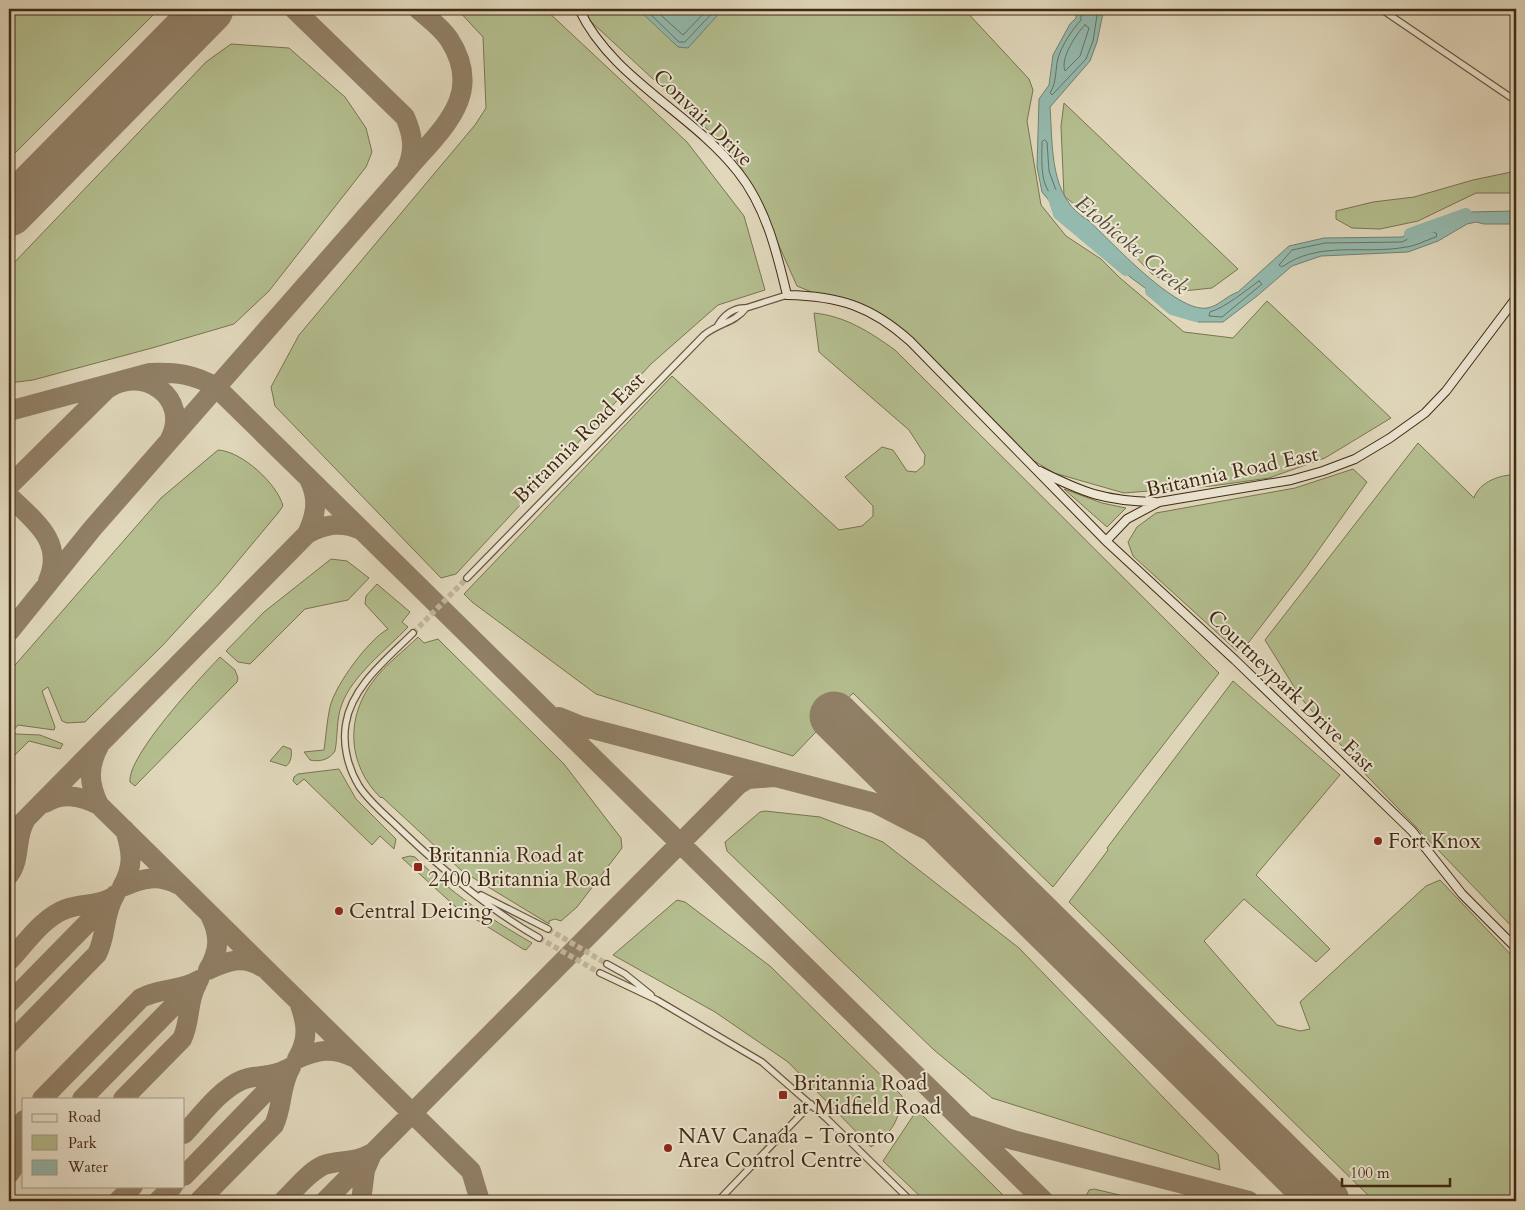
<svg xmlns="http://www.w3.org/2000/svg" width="1525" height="1210" viewBox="0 0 1525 1210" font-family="Cardo,serif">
<rect width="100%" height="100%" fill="#e1d8bc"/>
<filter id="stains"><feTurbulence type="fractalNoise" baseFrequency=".004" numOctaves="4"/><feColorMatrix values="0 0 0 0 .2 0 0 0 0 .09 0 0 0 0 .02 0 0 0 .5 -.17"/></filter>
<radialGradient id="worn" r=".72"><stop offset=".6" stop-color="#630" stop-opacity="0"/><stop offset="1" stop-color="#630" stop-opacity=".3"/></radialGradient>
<!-- green -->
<path fill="#b4be8f" stroke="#7a7450" d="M9,9H159L9,159Z
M457,9H545L687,142L744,216L765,290L718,305L651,364L456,574L441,578L275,406L271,387L299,335L475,125L486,108L483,37Z
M586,9H964L1029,79L1033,90L1027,121L1041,205L1066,236L1101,259L1120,278L1184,332L1233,338L1267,301L1391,418L1325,458L1269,478L1212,486L1124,493L1054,473L1016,450L894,326L797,286L756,194L732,152L587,18Z
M231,44L289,48L345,97L366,128L372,152L366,167L269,291L234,324L152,348L33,380L9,383V268L206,62Z
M1064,103L1238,269L1212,288L1183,291L1152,274L1105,225L1094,220L1064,196L1061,126Z
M1516,171V193H1476L1418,221L1380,229L1352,228L1336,219V211L1373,202L1414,197L1473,180Z
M814,313C845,316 870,332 895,350L1219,673L1053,887L853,693L793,756L596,694L472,602L464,594L672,376L839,530L862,526L873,516V506L845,477L882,447L893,450L907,471L916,472L924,465L925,455L909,430L819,352Z
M1418,443L1474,498C1479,482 1501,474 1516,475V931L1368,777L1301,698L1265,640Z
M218,450C241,451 277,483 283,506L278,513L218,585L163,645L85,722L67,723L62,721L48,687L42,691L55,727L54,730L18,725L13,731L16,734L40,735L63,744L60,749L29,741L9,761V672L161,498Z
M1353,469L1367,482L1305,569L1242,651L1236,650L1133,556L1128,542L1137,527L1156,513L1295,488Z
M1064,489L1102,503L1126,508L1107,527Z
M331,559L347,561L369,578L348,600L305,609L250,664L238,662L226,651L264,612Z
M377,584L410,612L402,622L408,627C387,649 352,676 342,704C336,719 338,736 335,751C329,760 320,762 310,760L304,752L324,750C326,736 327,720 330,707C335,685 369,639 388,629L365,604L366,596Z
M418,637L424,643L438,639L564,764L621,838L622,848L619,852L577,907L561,921L555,919L549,921V924L462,871L382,797L381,798C347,765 345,717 374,680C386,664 404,651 418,637Z
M220,657L235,670L238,678L237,682L135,786L130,782C127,756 200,678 220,657Z
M1233,681L1340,775L1256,875L1330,949L1316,962L1244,899L1204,941L1277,1025L1300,1031L1310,1029L1300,1002L1426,886L1440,880L1516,960V1201H1374L1069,902L1108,850L1107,848Z
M283,746L291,749C292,755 291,763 286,766L270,761Z
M339,769L356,799L396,839L394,849L380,836L372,845L304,779L297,785L293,781L294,777L298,774Z
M765,811L820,817L883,842L1019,948L1218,1154L1220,1170L992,1098L934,1050L727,851L725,842L760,812Z
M410,856L415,857C453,895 486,916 532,943L526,950L523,949L456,907L402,858Z
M677,900L685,902L770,966L902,1096C898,1123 893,1131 871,1147L788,1062L715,1012L613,955Z
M917,1110L1009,1201H925L883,1161Z
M1094,1189L1145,1201H1084L1089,1190Z"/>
<!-- water -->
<path fill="#94baaf" stroke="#738070" d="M638,9H723L688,48L678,47Z
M1077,9H1103V13L1097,42L1090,61L1050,107C1053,147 1049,198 1088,220C1111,241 1176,313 1207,308C1219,306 1226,296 1238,292L1289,246L1324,238L1402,237L1412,232L1443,225L1457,215L1469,212L1516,211V224H1484L1476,222L1467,224L1438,241L1408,252L1321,256L1292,266L1257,296L1223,322H1198L1160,299L1130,277L1097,242L1066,221L1042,192L1037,167L1039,99L1049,85L1053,55L1070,24L1076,18Z"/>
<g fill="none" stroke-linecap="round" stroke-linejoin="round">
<!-- shore -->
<path stroke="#6a7260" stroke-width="1" d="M645,9L679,42H685L716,9
M654,9L683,35L708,9
M1081,9V20C1072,30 1062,45 1058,58C1055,70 1057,82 1050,93L1052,95L1086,59L1093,41L1098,9
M1085,25L1089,28L1080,56L1065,71C1060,58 1076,34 1085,25Z
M1045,140L1047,142L1049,171L1058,196L1056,198C1039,189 1042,159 1042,142Z
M1434,232L1437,234L1436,237C1426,240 1416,246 1406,247C1365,255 1319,240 1282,267L1279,265L1292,250L1325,243L1402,242L1414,236Z
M1259,281L1262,284L1222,317L1209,316L1210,312C1226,307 1245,291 1259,281Z"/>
<!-- river -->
<path stroke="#94baaf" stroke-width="12" d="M1053,195L1059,214L1126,270
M1410,234L1466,214
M1151,291L1172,309L1196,316"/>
<!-- taxiway -->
<path stroke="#918067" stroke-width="20" d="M294,9L405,117C413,135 415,150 407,168
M9,411L150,373C177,372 193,374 216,387L1044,1201
M9,486L107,389C143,364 191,398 170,439
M9,496C34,521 65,541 48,581
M307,534C325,524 342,521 361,530
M9,632L92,529L405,172C440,130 486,96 449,39C441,27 428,18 418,9
M559,717L581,726L875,803L939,836L990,872
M100,744C88,766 88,782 99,805L471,1171L480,1201
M45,803C63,792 81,796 99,805
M125,830C132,852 134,866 122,887C143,878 158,874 179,885
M9,836L307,534C316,515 319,499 309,479
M9,875C21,859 15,838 25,821
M210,915C220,935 220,950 208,970C227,961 243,955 262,967
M9,961C25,944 43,917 66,909C81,903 96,906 111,898
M299,1002C307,1024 309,1039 297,1059C317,1050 332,1047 353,1057
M9,1003L111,899
M9,1044L97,954C107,935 103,914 115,895
M42,1099L141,998C160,988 181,991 199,980
M82,1099L195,984
M123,1099L182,1039C191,1021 187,1001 197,984
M968,1125L1013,1140L1249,1201
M184,1134C201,1116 219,1090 242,1080C257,1074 273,1078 287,1069
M9,1174C28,1150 13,1140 24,1120
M184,1176L287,1070
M118,1201L133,1186
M158,1201L173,1186
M199,1201L274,1125C283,1106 280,1085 291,1067
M283,1201C296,1189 308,1172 324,1165C339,1160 355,1163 370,1154
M325,1201L738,785L748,779L774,777
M361,1201L365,1170L371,1156"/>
<!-- runway -->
<path stroke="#918067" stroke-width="49" d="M9,212L209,9
M834,716L1325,1201"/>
<!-- street-tunnel -->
<path stroke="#c1b59a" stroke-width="5.5" stroke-dasharray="5.5 3" stroke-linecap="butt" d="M413,633L467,578
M548,929L607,964
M539,938L600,973"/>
<!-- street casing -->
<g stroke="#69553c" stroke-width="8">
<path id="street" d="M1381,9L1516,101
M718,325C724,315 734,307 746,308L787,295
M467,578L704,335C718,323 735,323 746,308
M413,633C388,658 352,686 346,723C342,744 348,768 359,786C370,803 387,816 401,830C443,870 488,909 539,938
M481,895L548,929
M607,964L625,974L651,995
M600,973L657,1000L762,1062L826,1118L911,1201
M718,1201L811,1104"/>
</g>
<!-- secondary casing -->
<g stroke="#412912" stroke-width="10">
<path id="secondary" d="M579,9C612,79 691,112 738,172C766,207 777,253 787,295C839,296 871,306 910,341L1106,541L1235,660L1412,831L1462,894L1516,948
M1040,471C1084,493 1105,501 1155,502
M1106,541L1127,519L1159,502L1291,480L1323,471L1355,459L1390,438L1425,413L1446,391L1516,298"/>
</g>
<!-- street -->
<use href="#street" stroke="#ece6d3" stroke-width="5.5"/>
<!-- secondary -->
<use href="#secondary" stroke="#ece6d3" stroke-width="8"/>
</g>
<!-- markers -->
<g fill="#8f2418" stroke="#ece6d3" stroke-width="2">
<circle cx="1378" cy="841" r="5"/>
<rect x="413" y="862" width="10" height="10" rx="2.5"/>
<circle cx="339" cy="911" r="5"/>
<rect x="778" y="1090" width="10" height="10" rx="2.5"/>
<circle cx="668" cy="1148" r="5"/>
</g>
<g text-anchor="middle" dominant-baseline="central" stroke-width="4" stroke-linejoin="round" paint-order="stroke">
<!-- street labels -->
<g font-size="21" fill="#412912" stroke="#ece6d3">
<text transform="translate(703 118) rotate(44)">Convair Drive</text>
<text transform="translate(579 438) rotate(-45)">Britannia Road East</text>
<text transform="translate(1232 472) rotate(-12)">Britannia Road East</text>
<text transform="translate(1291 691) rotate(44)">Courtneypark Drive East</text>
</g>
<!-- poi labels -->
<g font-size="21" fill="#412912" stroke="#ece6d3" text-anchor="start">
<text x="1388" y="841">Fort Knox</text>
<text x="428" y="855">Britannia Road at<tspan x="428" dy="24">2400 Britannia Road</tspan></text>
<text x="349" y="911">Central Deicing</text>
<text x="793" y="1083">Britannia Road<tspan x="793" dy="24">at Midfield Road</tspan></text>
<text x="678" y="1136">NAV Canada - Toronto<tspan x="678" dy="24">Area Control Centre</tspan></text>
</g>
<!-- water labels -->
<g font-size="22" font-style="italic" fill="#564d39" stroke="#ece6d3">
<text transform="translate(1132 245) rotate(40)">Etobicoke Creek</text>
</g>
</g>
<!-- margin -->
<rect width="1525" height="1210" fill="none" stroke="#e1d8bc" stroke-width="30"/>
<rect x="10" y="10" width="1505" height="1190" fill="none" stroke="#412912" stroke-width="2.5"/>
<rect x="15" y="15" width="1495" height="1180" fill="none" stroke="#412912"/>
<!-- legend -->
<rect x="22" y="1098" width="162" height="90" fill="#ece6d3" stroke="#a89a86"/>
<rect x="32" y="1114" width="25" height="8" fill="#ece6d3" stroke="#a89a86"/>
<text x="68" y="1122" font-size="15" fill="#412912">Road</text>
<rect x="32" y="1135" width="25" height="15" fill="#b4be8f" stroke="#a89a86"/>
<text x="68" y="1148" font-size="15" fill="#412912">Park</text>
<rect x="32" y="1160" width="25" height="15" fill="#94baaf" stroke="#a89a86"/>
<text x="68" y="1172" font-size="15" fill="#412912">Water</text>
<!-- scale -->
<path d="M1342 1178v8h108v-8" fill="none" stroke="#412912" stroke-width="2.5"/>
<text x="1350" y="1178" font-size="15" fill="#412912" stroke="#ece6d3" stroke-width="4" paint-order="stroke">100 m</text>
<rect width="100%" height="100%" filter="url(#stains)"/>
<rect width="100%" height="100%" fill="url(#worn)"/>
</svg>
